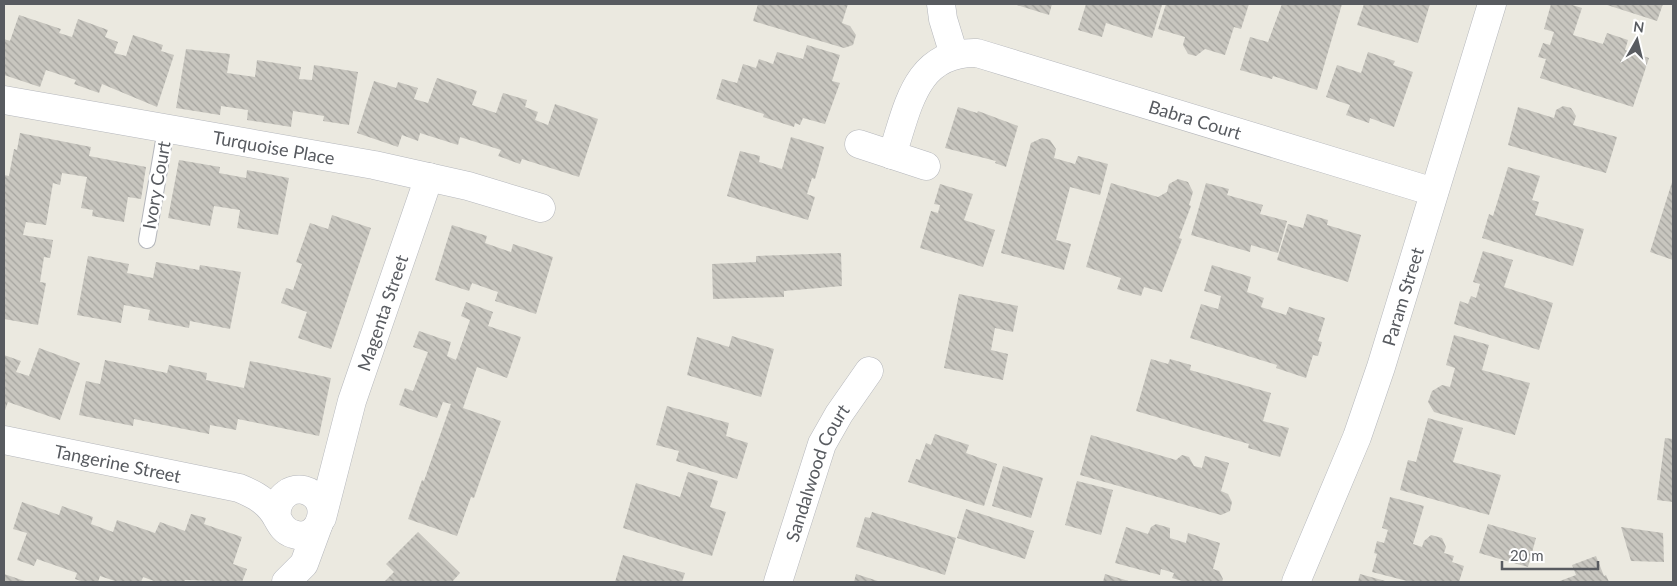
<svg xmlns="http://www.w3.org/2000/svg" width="1677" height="586" viewBox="0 0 1677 586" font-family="Lato,sans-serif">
<defs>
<pattern id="building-back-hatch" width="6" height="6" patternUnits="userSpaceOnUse" patternTransform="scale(1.25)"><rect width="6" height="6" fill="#c8c6bf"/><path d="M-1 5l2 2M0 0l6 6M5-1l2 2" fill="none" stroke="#a5a49f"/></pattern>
</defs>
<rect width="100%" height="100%" fill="#ebe9e0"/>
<!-- building -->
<path fill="url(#building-back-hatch)" d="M758,4H848L842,23L850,26L856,35L853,45L844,48L753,21Z
M1014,4H1052L1049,15Z
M1086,4H1159L1162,5L1152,38L1106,23L1102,37L1078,30Z
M1166,4H1249L1241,29L1234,27L1225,55L1205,49L1196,56L1188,54L1183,45L1185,37L1158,29Z
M1282,4H1342L1317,90L1273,76L1272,79L1240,70L1250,37L1268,42Z
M1364,4H1430L1418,43L1357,25Z
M1551,4H1569L1582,8L1573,35L1603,44L1607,33L1628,40L1625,50L1649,58L1633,107L1540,78L1546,59L1538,57L1543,43L1550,45L1554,32L1544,29Z
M1604,4H1663L1657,21Z
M19,15L61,29L59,33L72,37L78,19L108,30L105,37L118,42L114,53L126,56L133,35L163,45L161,51L174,55L157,107L102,84L99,93L74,84L76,80L46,70L40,87L4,75V39L10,41Z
M807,45L840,55L832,81L840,83L825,124L803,118L800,125L795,123L794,127L763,117L764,114L716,99L722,79L737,83L743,64L756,68L759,59L773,64L777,52L803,59Z
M186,49L230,54L227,73L255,77L257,60L301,67L299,79L312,80L314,65L358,72L349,125L323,121L324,116L293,111L291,127L247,120L248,110L221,106L220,115L176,108Z
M1368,52L1395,61L1393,65L1413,72L1394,127L1370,118L1369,123L1346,115L1350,105L1326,97L1337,65L1361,73Z
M437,78L477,91L472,105L496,113L503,93L527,100L525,107L538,112L535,120L548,125L555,104L598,119L579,177L522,159L520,164L498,156L501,150L460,137L458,145L420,133L418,141L402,135L398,147L357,133L374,81L396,88L398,82L418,88L414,99L428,103Z
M1563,106L1571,108L1576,116L1573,125L1617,137L1606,173L1508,145L1518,107L1554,118L1556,110Z
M958,107L977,113L978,111L1018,126L1006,167L995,163L996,161L945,148Z
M20,133L91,147L89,156L146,167L141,199L128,197L124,222L92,216L93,210L81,208L87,177L62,173L60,185L53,183L46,225L26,222L23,235L53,240L50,258L44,257L40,282L46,283L38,325L4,319V175L9,176L14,149L17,150Z
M791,137L824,147L815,179L812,178L807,194L815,197L808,220L727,196L740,151L760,156L759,162L782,169Z
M1042,138L1050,140L1056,149L1054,158L1075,164L1078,156L1108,164L1100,195L1070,187L1056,240L1071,244L1064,270L1001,253L1031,143Z
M179,160L220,167L219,173L246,178L247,170L289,178L278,235L237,228L240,210L214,206L210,226L168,218Z
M1508,167L1540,176L1532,200L1539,202L1535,215L1584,229L1573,266L1482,238L1489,214L1493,216Z
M1178,179L1188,182L1193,192L1189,205L1191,206L1179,238L1182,239L1162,292L1144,287L1141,296L1117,289L1121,278L1086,267L1111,183L1158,197L1167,192L1169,184Z
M1673,179V260L1650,252Z
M1206,183L1229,189L1227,195L1263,205L1260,214L1287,221L1278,253L1251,245L1250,252L1191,235Z
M940,184L973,194L964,220L995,230L983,267L920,248L931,211L938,213L940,205L934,204Z
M1307,214L1328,220L1327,225L1361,235L1348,282L1277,260L1288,224L1303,228Z
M332,215L371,228L331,349L298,338L307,312L281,303L286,288L293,290L302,264L296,262L310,223L328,229Z
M452,225L487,236L485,243L511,252L513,244L553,257L536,314L495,301L498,292L472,283L469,291L435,280Z
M1483,251L1513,260L1504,287L1553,303L1539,350L1454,324L1460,301L1468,304L1471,296L1476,298L1480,284L1473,282Z
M841,253L842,286L784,291V297L713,299L712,264L756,262V256Z
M88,256L129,264L127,273L153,278L156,262L199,270L200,265L241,272L230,329L190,321L189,328L148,320L150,310L124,305L121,323L77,315Z
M1212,265L1251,277L1247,292L1264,298L1261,307L1286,315L1289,307L1325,318L1318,341L1322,342L1318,356L1313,355L1306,378L1276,368L1277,365L1190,338L1201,304L1218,309L1221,296L1204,291Z
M959,294L1018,306L1013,332L995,328L991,350L1008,354L1003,380L944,368Z
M466,302L493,312L488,326L521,337L507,378L477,367L463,408L501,421L474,498L471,497L457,536L408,519L422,480L424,481L451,404L443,402L437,418L399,405L405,388L413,391L428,352L413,347L419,331L451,342L447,356L456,360L470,320L461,316Z
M1454,335L1489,345L1482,370L1530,383L1515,435L1434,412L1428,402L1432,391L1442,385L1450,387L1455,368L1446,365Z
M732,336L774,349L761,397L687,375L697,337L729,347Z
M39,348L80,363L60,420L8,402L4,413V355L21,361L16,372L29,376Z
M1151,359L1168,364L1170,359L1191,365L1190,370L1271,393L1263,421L1289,428L1280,457L1248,448L1249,444L1136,411Z
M105,360L167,373L169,365L207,373L206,380L244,388L250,361L331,378L319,436L238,419L236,430L210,425L209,434L134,419L133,426L79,415L86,381L100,384Z
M667,406L729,423L726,436L748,443L737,479L676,461L679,451L656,445Z
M1428,418L1463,428L1453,462L1501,475L1489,515L1400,490L1408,460L1416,462Z
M935,434L969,445L966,453L997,464L984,506L908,482L916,459L920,460L926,443L931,445Z
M1091,435L1176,460L1182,455L1189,457L1194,466L1202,468L1205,456L1229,463L1221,491L1228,494L1232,502L1230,511L1221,515L1080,475Z
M1665,438L1673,439V502L1657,500Z
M1003,466L1043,478L1031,518L992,506Z
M688,472L718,481L710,507L726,512L712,556L623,528L636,483L680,497Z
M1077,481L1113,490L1101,535L1065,525Z
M1390,497L1424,506L1413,544L1422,547L1424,541L1431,535L1442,538L1446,547L1444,553L1454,556L1452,562L1464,566L1459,582H1411L1372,572L1377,554L1374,553L1377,541L1384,543L1388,530L1382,528Z
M22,502L59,515L62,506L93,517L91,524L113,532L117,520L155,533L160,522L185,531L191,514L206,518L204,524L242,537L233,564L247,569L242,582L185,580L184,582H157L143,577L141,582H118L100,576L98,582H84L75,579L77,573L37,559L34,566L17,560L27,533L13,529Z
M966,509L1034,531L1025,559L957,538Z
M872,512L956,538L945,575L856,547L865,517L870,518Z
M1156,524L1170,528V538L1186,543L1188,533L1220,543L1213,569L1219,571L1223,579L1222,582H1186L1172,578L1174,573L1161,569L1160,575L1115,563L1126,527L1148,534L1151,527Z
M1488,524L1536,538L1528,567L1479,553Z
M1621,527L1663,533L1664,562L1631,561Z
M418,532L460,573L452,582H384L394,572L386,564Z
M623,555L685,573L682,582H615Z
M1596,556L1604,576L1606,575L1609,582H1557L1576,575L1572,565Z
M4,574L28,582H4Z
M856,574L881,582H854Z
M1105,574L1132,582H1103Z
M1360,574L1389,582H1358Z"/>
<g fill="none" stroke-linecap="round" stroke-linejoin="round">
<!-- lane casing -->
<g stroke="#b5b7bc" stroke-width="18">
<path id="lane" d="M147,240L166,129"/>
</g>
<!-- street casing -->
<g stroke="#b5b7bc" stroke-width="29">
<g id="street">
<path d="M941,4L943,19L954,55"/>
<path id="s1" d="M4,100L374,165L468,186L541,208"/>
<path d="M859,144L926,166"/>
<path id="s2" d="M892,155C908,108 915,51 977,53L1434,192"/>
<path id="s3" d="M4,440L239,488C251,493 262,498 271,509C279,518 280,530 293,534C322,544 334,498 304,490C298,489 291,490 286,494C278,500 276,509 277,518"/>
<path id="s4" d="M322,518L352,401L429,177"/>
<path d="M286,582L304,564L318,526"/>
<path id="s5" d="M778,582L822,444L839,414L869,371"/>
<path id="s6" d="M1296,582L1357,437L1381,367L1492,4"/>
</g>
</g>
<!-- lane -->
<use href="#lane" stroke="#fff" stroke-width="16"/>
<!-- street -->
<use href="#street" stroke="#fff" stroke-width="28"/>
</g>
<g text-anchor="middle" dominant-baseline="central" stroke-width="5" stroke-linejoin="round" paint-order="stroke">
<!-- street labels -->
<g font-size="18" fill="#585b60" stroke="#fff">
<text stroke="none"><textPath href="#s2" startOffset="374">Babra Court</textPath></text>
<text stroke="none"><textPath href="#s1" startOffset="274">Turquoise Place</textPath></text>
<text transform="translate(156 185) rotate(-80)">Ivory Court</text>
<text stroke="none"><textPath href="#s6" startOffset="305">Param Street</textPath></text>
<text stroke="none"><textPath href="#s4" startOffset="214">Magenta Street</textPath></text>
<text stroke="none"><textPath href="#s3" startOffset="116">Tangerine Street</textPath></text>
<text stroke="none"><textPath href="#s5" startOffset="116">Sandalwood Court</textPath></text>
</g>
</g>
<!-- border -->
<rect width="1677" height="586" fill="none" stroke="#585b60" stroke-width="10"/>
<!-- north arrow -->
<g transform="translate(1637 40) rotate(8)" stroke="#ffffff" stroke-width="4" paint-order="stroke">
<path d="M0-4L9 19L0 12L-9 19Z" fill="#585b60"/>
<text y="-8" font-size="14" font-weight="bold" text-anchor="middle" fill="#585b60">N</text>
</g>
<!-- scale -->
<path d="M1502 561v8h96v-8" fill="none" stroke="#585b60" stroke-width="2.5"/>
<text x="1510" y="561" font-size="15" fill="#585b60" stroke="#ffffff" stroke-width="4" paint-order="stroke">20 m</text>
</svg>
